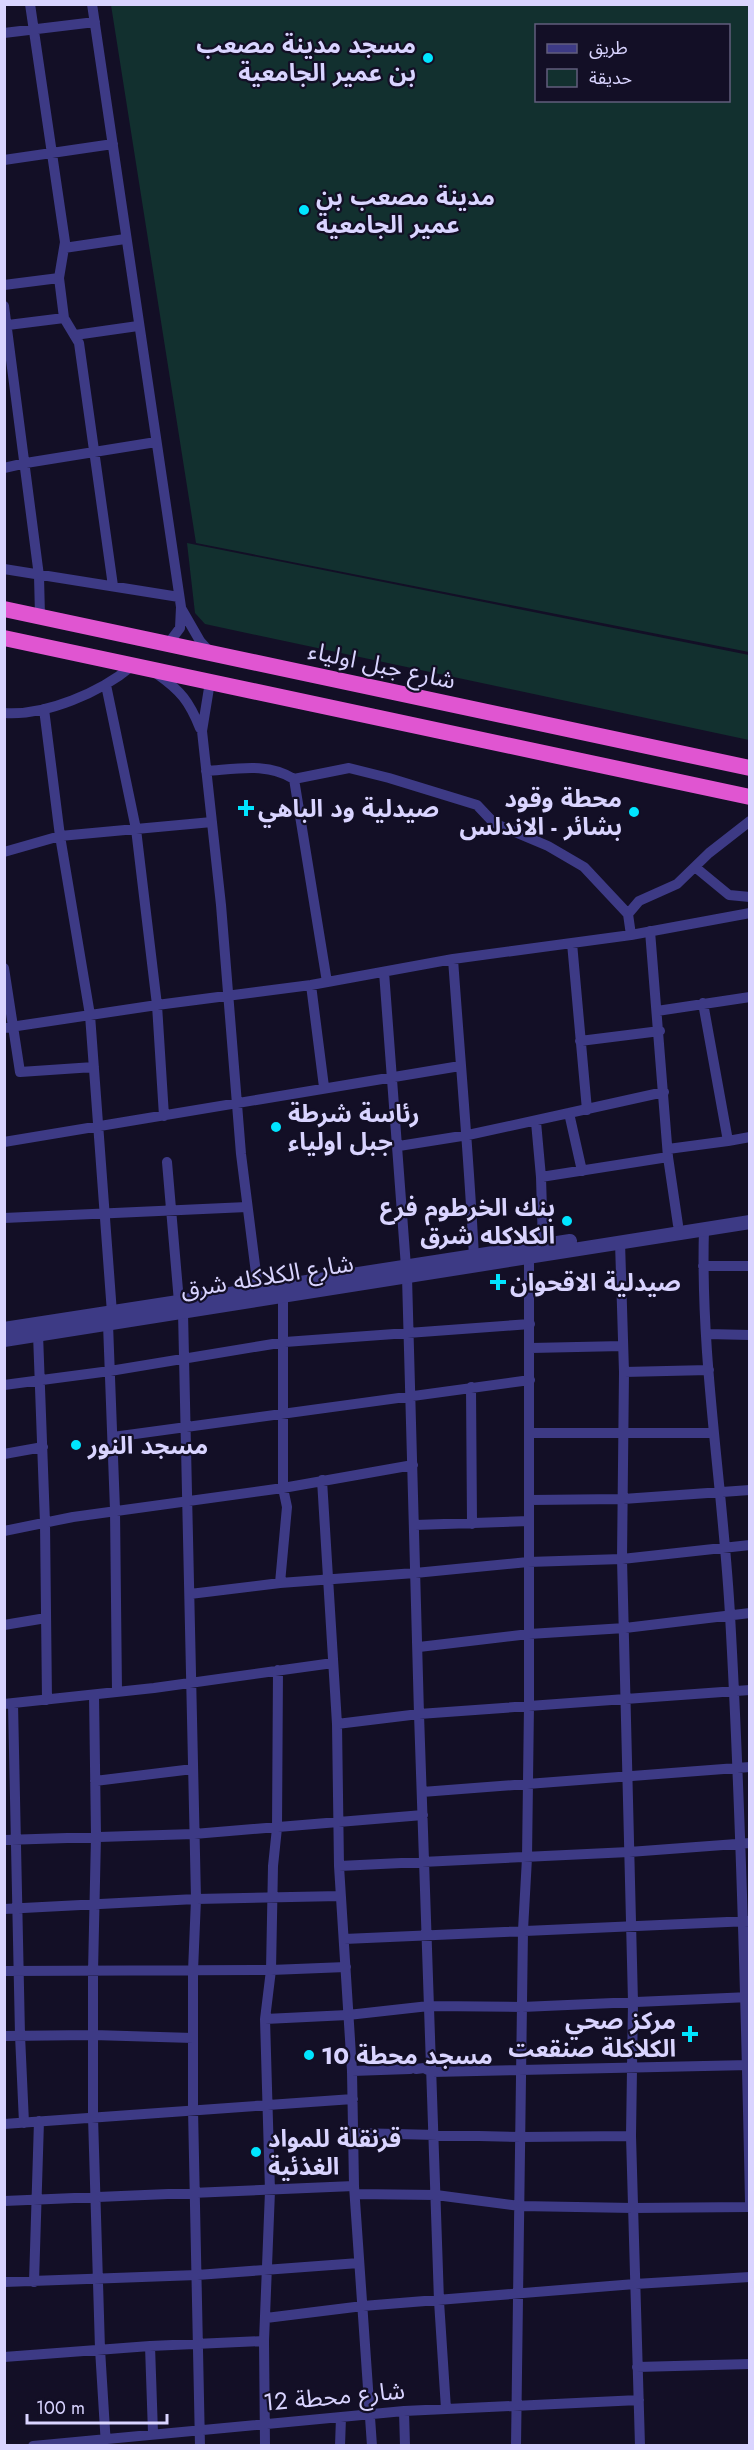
<svg xmlns="http://www.w3.org/2000/svg" width="754" height="2450" viewBox="0 0 754 2450" font-family="Jost,'Noto Sans Arabic',sans-serif">
<rect width="100%" height="100%" fill="#130f26"/>
<!-- green -->
<path fill="#12302f" fill-rule="evenodd" d="M111,5H749V652L196,543ZM536,26H728V100H536Z
M187,543L749,655V740L205,624L195,613Z"/>
<g fill="none" stroke-linecap="round" stroke-linejoin="round">
<!-- minor -->
<path stroke="#3d3a85" stroke-width="10" d="M30,4L65,242L59,278L64,318L79,343L113,586
M92,4L181,607L180,628L168,644
M4,33L95,22
M4,160L113,144
M64,248L125,239
M4,285L59,278
M4,306L39,576L40,616
M8,325L64,318
M75,335L138,326
M4,468L26,463L156,442
M4,569L179,597
M181,608L200,641L210,652
M157,674C181,691 189,701 200,728
M210,682L202,731L221,905L241,1154L258,1289
M106,685L136,829L157,1005L164,1116
M44,709L60,836L90,1015L112,1313
M4,713C46,716 101,692 132,666
M206,771C236,769 268,762 294,779L349,768L389,778L477,805L494,823L548,846L584,867L628,914
M294,779L327,982
M4,852L60,836L212,822
M695,867L729,895L750,897
M650,931L668,1157L678,1225
M631,935L628,914L639,901L677,884L709,853L750,821
M572,943L587,1110
M453,959C460,1058 469,1157 474,1257
M4,968L20,1072L94,1067
M384,972L406,1267
M311,985L324,1087
M657,1011L750,997
M4,1028L157,1005L311,985L453,959L631,935L750,913
M580,1041L660,1031
M536,1122L541,1177L543,1245
M728,1141L750,1137
M4,1142L460,1066
M399,1146L468,1135L569,1113
M668,1149L728,1141L703,1003
M167,1162L179,1302
M582,1171L569,1113L664,1092
M541,1177L668,1157
M4,1218L247,1207
M704,1229C700,1358 723,1486 730,1615C741,1810 746,2006 750,2202
M620,1242L624,1372L622,1559L633,2002L631,2136L640,2446
M703,1266H750
M407,1277L419,1714L439,2301L446,2409
M183,1312L196,1899L193,1971V2109L200,2446
M108,1324L115,1510L117,1692
M38,1334L45,1523L47,1700
M707,1334L750,1335
M531,1348L623,1346
M624,1372L709,1370
M4,1385L110,1371L285,1342L530,1324
M471,1387L472,1524
M530,1433H714
M113,1437L530,1380
M4,1454L43,1447
M322,1480L337,1724L339,1866L352,2071L354,2186L372,2446
M530,1500L623,1499L750,1490
M415,1525L529,1521
M4,1531L73,1517L283,1488L413,1465
M280,1583L287,1507L283,1488V1296
M190,1594L280,1583L415,1573L528,1562L622,1559L750,1545
M4,1625L46,1618
M419,1647L529,1634L625,1628L750,1613
M94,1695L96,1836L93,1972V2117L100,2349L106,2446
M13,1703L20,2035L24,2123
M4,1704L154,1688L333,1663
M337,1724L419,1714L750,1690
M95,1781L193,1769
M422,1792L750,1767
M4,1840L194,1834L423,1815
M339,1866L629,1852L750,1843
M4,1909L196,1899L341,1896
M344,1939L750,1921
M4,1971L271,1970L346,1967
M265,2019L348,2015L429,2006L522,2007L750,1997
M4,2036L93,2035L193,2038
M416,2069L424,2068L432,2072L750,2065
M352,2071L410,2069
M4,2124L353,2099
M354,2133L521,2137L631,2136
M356,2194L436,2195L520,2206L633,2208L750,2207
M4,2201L354,2186
M4,2282L197,2275L359,2263
M34,2282L39,2121
M266,2318L363,2306L635,2284L750,2277
M150,2346L153,2433
M4,2357L150,2346L264,2341
M637,2367L750,2364
M404,2411L405,2446
M33,2446L404,2411L639,2400
M265,2446L264,2341L270,2191L265,2019L271,1970L273,1866L277,1828L278,1670
M340,2446L341,2417
M516,2446L523,1930L527,1858L529,1705V1258"/>
<!-- tertiary -->
<path stroke="#3d3a85" stroke-width="14" d="M4,1329L570,1241
M4,1340L750,1222"/>
<!-- trunk -->
<path stroke="#e055d1" stroke-width="16" d="M4,609L750,768
M4,638L750,797"/>
</g>
<!-- markers -->
<g fill="#00e5ff" stroke="#130f26" stroke-width="2">
<circle cx="428" cy="58" r="6"/>
<circle cx="304" cy="210" r="6"/>
<path d="M243 799h6v6h6v6h-6v6h-6v-6h-6v-6h6z"/>
<circle cx="634" cy="812" r="6"/>
<circle cx="276" cy="1127" r="6"/>
<circle cx="567" cy="1221" r="6"/>
<path d="M495 1273h6v6h6v6h-6v6h-6v-6h-6v-6h6z"/>
<circle cx="76" cy="1445" r="6"/>
<path d="M687 2025h6v6h6v6h-6v6h-6v-6h-6v-6h6z"/>
<circle cx="309" cy="2055" r="6"/>
<circle cx="256" cy="2152" r="6"/>
</g>
<g text-anchor="middle" dominant-baseline="central" stroke-width="4.5" stroke-linejoin="round" paint-order="stroke">
<!-- poi labels -->
<g font-size="24" font-weight="bold" fill="#d9d4ff" stroke="#130f26" text-anchor="start">
<text x="416" y="44" text-anchor="end">مسجد مدينة مصعب<tspan x="416" dy="28">بن عمير الجامعية</tspan></text>
<text x="316" y="196">مدينة مصعب بن<tspan x="316" dy="28">عمير الجامعية</tspan></text>
<text x="622" y="798" text-anchor="end">محطة وقود<tspan x="622" dy="28">بشائر - الاندلس</tspan></text>
<text x="258" y="808">صيدلية ود الباهي</text>
<text x="288" y="1113">رئاسة شرطة<tspan x="288" dy="28">جبل اولياء</tspan></text>
<text x="555" y="1207" text-anchor="end">بنك الخرطوم فرع<tspan x="555" dy="28">الكلاكله شرق</tspan></text>
<text x="510" y="1282">صيدلية الاقحوان</text>
<text x="88" y="1445">مسجد النور</text>
<text x="676" y="2020" text-anchor="end">مركز صحي<tspan x="676" dy="28">الكلاكلة صنقعت</tspan></text>
<text x="321" y="2055">مسجد محطة 10</text>
<text x="268" y="2138">قرنقلة للمواد<tspan x="268" dy="28">الغذئية</tspan></text>
</g>
<!-- street labels -->
<g font-size="24" fill="#d9d4ff" stroke="#130f26">
<text transform="translate(382 665) rotate(12)">شارع جبل اولياء</text>
<text transform="translate(267 1276) rotate(-9)">شارع الكلاكله شرق</text>
<text transform="translate(334 2396) rotate(-5)">شارع محطة 12</text>
</g>
</g>
<!-- border -->
<rect width="754" height="2450" fill="none" stroke="#d9d4ff" stroke-width="12"/>
<!-- legend -->
<rect x="535" y="24" width="195" height="78" fill="#130f26" stroke="#625e7d" stroke-width="1.5"/>
<rect x="547" y="44" width="30" height="9" fill="#3d3a85" stroke="#625e7d" stroke-width="1.5"/>
<text x="589" y="54" font-size="18" fill="#d9d4ff">طريق</text>
<rect x="547" y="69" width="30" height="18" fill="#12302f" stroke="#625e7d" stroke-width="1.5"/>
<text x="589" y="84" font-size="18" fill="#d9d4ff">حديقة</text>
<!-- scale -->
<path d="M27 2414v9h140v-9" fill="none" stroke="#d9d4ff" stroke-width="3"/>
<text x="36" y="2414" font-size="18" fill="#d9d4ff" stroke="#130f26" stroke-width="4.5" paint-order="stroke">100 m</text>
</svg>
